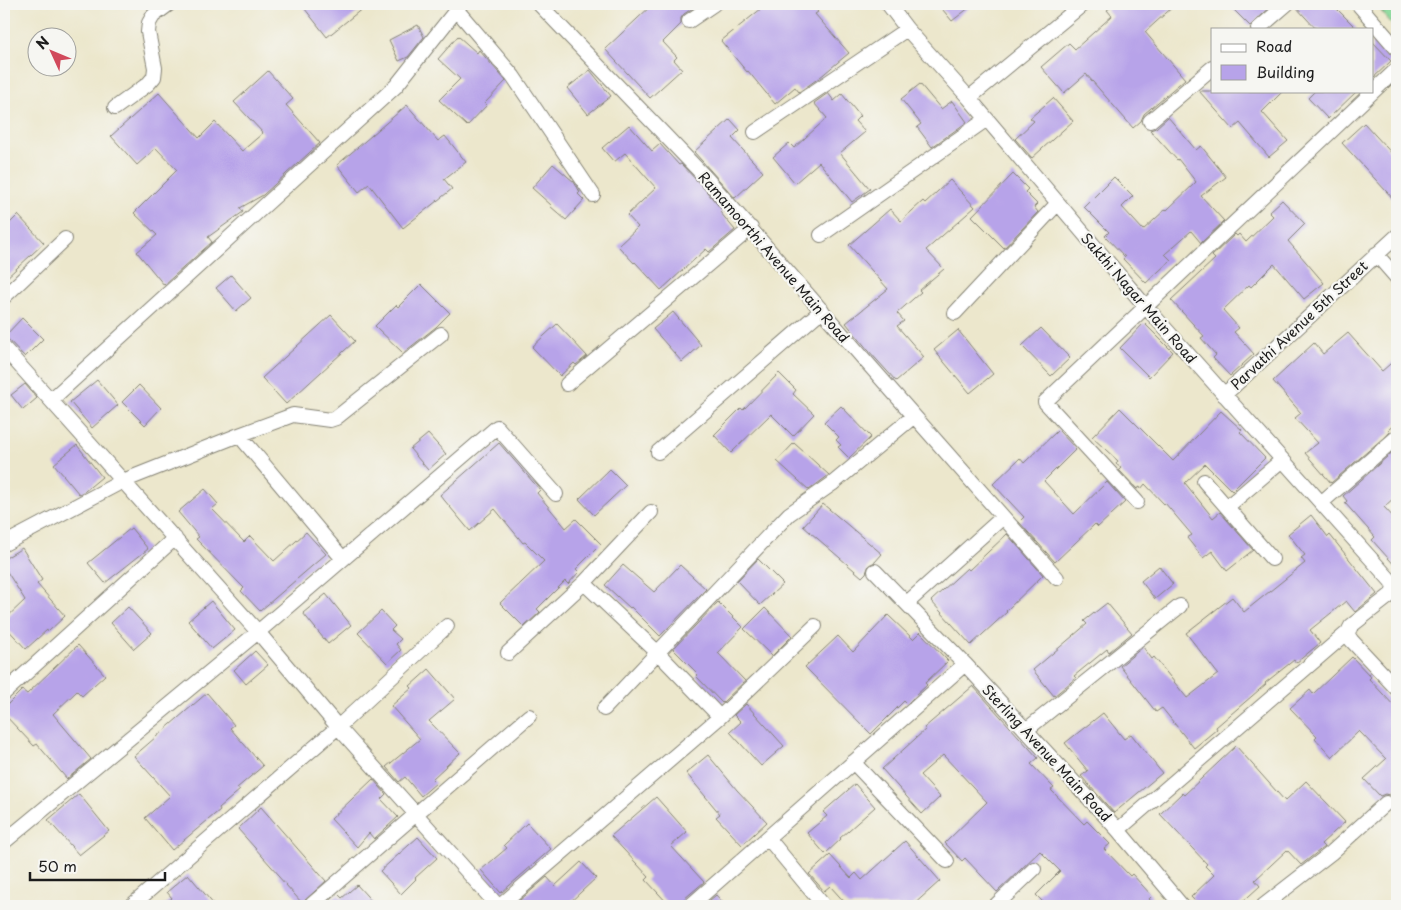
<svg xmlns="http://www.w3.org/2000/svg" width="1401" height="910" viewBox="0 0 1401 910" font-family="'Playpen Sans',sans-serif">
<rect width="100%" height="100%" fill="#f6f6f2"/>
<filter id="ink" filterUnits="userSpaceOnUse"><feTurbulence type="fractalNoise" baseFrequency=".02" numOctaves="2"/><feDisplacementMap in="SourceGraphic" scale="10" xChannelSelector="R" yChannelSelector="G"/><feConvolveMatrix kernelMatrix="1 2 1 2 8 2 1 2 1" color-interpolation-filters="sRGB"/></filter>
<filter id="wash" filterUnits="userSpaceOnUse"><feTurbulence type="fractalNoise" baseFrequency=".0096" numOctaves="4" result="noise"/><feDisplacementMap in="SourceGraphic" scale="20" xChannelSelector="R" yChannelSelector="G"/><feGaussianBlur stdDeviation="1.12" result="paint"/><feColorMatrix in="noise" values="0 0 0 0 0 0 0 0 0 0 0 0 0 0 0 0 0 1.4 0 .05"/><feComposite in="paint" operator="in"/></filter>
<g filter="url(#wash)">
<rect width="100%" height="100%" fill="#ece7cc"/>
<!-- green -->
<path fill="#88d999" stroke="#527a5a" d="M1376,4H1397V32Z"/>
<g id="blocks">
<!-- building -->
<path fill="#b7a3e9" d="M301,4H368L327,37Z
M653,4H699L684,14L681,18V24L663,42L677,57L674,60L682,69L650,98L605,49Z
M767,4H811L818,12L815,14L849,53L819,78L799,92L795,87L775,104L748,71L747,72L721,41Z
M938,4H974L952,21Z
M1115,4H1176L1145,32L1185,79L1144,114L1141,121L1133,128L1086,74L1064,93L1041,67L1069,43L1075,49L1112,16L1107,10Z
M1228,4H1274L1250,26Z
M1296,4H1332L1357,29H1316L1295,6Z
M418,25L424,37L408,57L399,61L389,40Z
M458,36L477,53L479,50L506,81L485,103L487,105L467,126L439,100L460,79L438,59Z
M1372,41L1391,61L1372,79Z
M590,70L611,96L588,114L567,88Z
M268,71L293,99L286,105L320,143L263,195L240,208L243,212L208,237L212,242L164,285L137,252L157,235L134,213L177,170L156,148L137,165L111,136L159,93L199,138L215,122L242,151L263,133L234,102Z
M920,84L941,109L952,101L967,122L932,147L917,127L921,124L901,99Z
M1199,91H1283L1262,112L1288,141L1269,157L1240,123L1233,129Z
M1315,91H1357L1328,119L1308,98Z
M828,93L834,101L842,94L860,116L855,121L865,132L840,153L870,189L852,202L819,162L795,183L773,157L789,143L794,148L827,118L814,103Z
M1053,98L1073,121L1032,158L1015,139L1034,121L1030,118Z
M407,105L438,141L445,136L466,162L444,179L452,189L403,228L369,184L359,192L337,165Z
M1168,117L1196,150L1201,146L1226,177L1201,196L1224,221L1201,243L1191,231L1165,254L1171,260L1146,283L1123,259L1125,257L1105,236L1109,232L1084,207L1114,177L1133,196L1122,207L1143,230L1166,209L1167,210L1196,182L1178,159L1177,160L1150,130L1156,128Z
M730,119L740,130L732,138L763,172L735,198L694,152Z
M1364,123L1397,159V203L1342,143Z
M629,125L652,151L660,144L679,165L681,164L702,186L722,210L720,212L735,230L709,252L706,249L661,290L635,262L634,263L618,246L638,227L627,215L656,188L625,153L614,162L602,148Z
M553,164L574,182L580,192L578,194L584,200L566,220L550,206L551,205L532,188Z
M1013,174L1028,189L1025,192L1037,204L1034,207L1038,212L1004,248L972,216Z
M950,180L975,207L926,250L944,269L919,290L921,292L897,313L904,321L897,326L924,357L896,381L868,350L846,323L888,289L849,245L890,209L901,221L923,201L925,203Z
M1282,200L1305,224L1288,241L1324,283L1304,299L1274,264L1251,287L1249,285L1223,310L1239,328L1234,332L1254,354L1230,376L1213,358L1216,355L1201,338L1204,336L1171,300L1215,259L1212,256L1235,234L1237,236L1239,234L1246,242L1273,216L1269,212Z
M18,215L44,243L4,280V229Z
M231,275L251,298L236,311L216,288Z
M421,284L450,313L436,327L403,353L375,326L396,305L398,307Z
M673,312L701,345L682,362L653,329Z
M331,315L355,341L286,404L262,378Z
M22,318L43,339L25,357L5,336Z
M1144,323L1173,352L1149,377L1120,348Z
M557,324L587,356L576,365L574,363L560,376L532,347Z
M1041,328L1070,358L1051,376L1022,346Z
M958,330L993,374L970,393L934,350Z
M1348,333L1382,371L1397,358V422L1388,430L1390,432L1331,483L1305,453L1318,443L1295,418L1301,413L1273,381L1314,343L1323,354Z
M779,373L796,390L793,394L814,414L793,436L771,414L731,453L714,435L741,408L743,410Z
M97,380L118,405L92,428L70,402Z
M25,384L37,398L23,410L11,395Z
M139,385L161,408L145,425L122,402Z
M841,406L871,437L849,458L838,447L841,445L836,440L839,437L824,422Z
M1120,408L1173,461L1221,411L1242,430L1240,432L1265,458L1232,491L1205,464L1185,483L1213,518L1220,512L1253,550L1227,571L1212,551L1203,558L1187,538L1192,535L1165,503L1164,504L1145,484L1141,489L1140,487L1137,489L1119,470L1121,468L1116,464L1118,461L1092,437Z
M1058,430L1076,449L1044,481L1074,514L1107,482L1125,502L1098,527L1095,524L1055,562L1019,522L1024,517L993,484L1020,458L1024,463Z
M428,434L446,454L428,470L410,449Z
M499,443L540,490L537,493L566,528L576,519L601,544L576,569L579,572L568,584L565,581L537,609L540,612L524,627L500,603L544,561L525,542L523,543L495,509L470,531L440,495Z
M794,443L829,475L809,490L777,461Z
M77,445L102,477L85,491L79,494L54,464Z
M1397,448V495L1384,507L1397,521V568L1372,540L1375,537L1345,503L1347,501L1343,496Z
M610,469L626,485L594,515L579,499Z
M205,489L218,504L212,509L244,542L250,536L274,561L306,532L326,554L260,611L241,591L244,588L196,539L199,537L178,512Z
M823,504L882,554L875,562L869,565L866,573L862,577L803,526Z
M1311,515L1328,537L1330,535L1377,594L1355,612L1346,601L1310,630L1320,643L1296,663L1294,660L1265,683L1266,684L1216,727L1217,729L1194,748L1162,708L1156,712L1120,666L1143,647L1152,659L1154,657L1187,698L1218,674L1186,633L1232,597L1244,612L1305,563L1301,558L1305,555L1288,534Z
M131,528L148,549L105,583L88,563Z
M1007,534L1043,575L1006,611L1007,612L971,645L931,601L967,568L969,570Z
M22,548L42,580L37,584L65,616L48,632L47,630L26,649L4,625V620L25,600L4,567V559Z
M758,559L783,584L760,605L737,581Z
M623,565L654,592L680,565L706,589L660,636L631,607L630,608L605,585Z
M1159,566L1173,584L1155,599L1141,581Z
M326,594L351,625L328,644L303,613Z
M211,601L235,630L212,649L188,621Z
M718,602L743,627L718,653L745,681L722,703L696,676L698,674L673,649Z
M1107,603L1132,633L1109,652L1107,649L1074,676L1076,678L1054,696L1033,670L1087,624L1084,621Z
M128,607L152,633L134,649L111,623Z
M765,608L792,636L772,656L744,629Z
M381,611L395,626L391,630L401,639L396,644L401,650L387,663L358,633Z
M888,615L913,639L920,632L948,661L925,683L927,685L914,697L907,704L904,701L871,734L805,667L838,636L853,652Z
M78,645L105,675L82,696L77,691L53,714L91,759L67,779L37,744L34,746L4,714V708L22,690L27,694Z
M255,651L268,665L246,684L234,670Z
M1352,657L1371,677L1369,679L1397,709V786L1389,795L1385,794L1380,796L1364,779L1386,759L1360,732L1359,731L1332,757L1315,738L1317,736L1290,708L1310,690L1313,694Z
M429,669L455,699L429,721L460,753L432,779L436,783L421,796L405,777L399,782L386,767L420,739L391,706L412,688L410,686Z
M973,686L1038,758L1031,764L1054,788L1051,790L1084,824L1087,821L1110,844L1104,849L1130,876L1132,874L1152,896L1149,899L1156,906H1047L1036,895L1060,871L1040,851L997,892L965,858L962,861L945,843L987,802L943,755L920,775L940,797L922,814L882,769L926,729L924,728Z
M207,693L234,725L230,728L263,766L237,788L240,790L219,808L220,810L172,850L145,818L170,796L134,756Z
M746,704L784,746L761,766L730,732L741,722L734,715Z
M1103,713L1124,739L1131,734L1162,773L1114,813L1081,776L1088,771L1065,743Z
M1236,746L1285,801L1306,781L1345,822L1321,844L1324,847L1301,865L1287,850L1255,880L1260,886L1238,906H1200L1191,897L1214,875L1205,866L1207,864L1160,814L1182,793L1184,795Z
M708,755L737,790L767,822L742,845L716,817L720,814L686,773Z
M373,779L386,794L381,799L398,817L374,839L369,833L357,847L331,819Z
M855,784L875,807L840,838L841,839L825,854L807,833L827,816L823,812Z
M79,794L109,831L79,855L48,820Z
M656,797L687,832L671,846L704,882L684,899L681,906H670L646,880L649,877L611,836Z
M261,807L326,881L302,903L278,876L279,875L238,829Z
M527,823L551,849L501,893L481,870L507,848L504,845Z
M418,837L437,858L415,878L416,879L401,894L380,871Z
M905,841L940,881L912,906H848L830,886L824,891L809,874L830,855L851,878L856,873L862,880Z
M581,862L596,878L566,906H513L547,877L555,886Z
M188,874L215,906H163L172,898L167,892Z
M357,885L376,906H323L338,894L342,898Z
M716,895L726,906H703Z"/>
</g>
</g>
<g filter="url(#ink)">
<use href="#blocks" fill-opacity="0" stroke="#848274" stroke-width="1"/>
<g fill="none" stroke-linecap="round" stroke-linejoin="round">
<!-- minor casing -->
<g stroke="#848274" stroke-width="16">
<path id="minor" d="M539,4L708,180L863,358L1057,578
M888,4L907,29L969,98L1146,307L1390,580L1393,584L1394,588
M1358,4L1397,49
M456,9L513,76L593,195
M689,21L714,4
M1258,29L1287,4
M969,98L1083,4
M115,108L148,84L154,77L155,68L148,32L149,23L153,16L169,4
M1150,121L1212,68
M755,132L907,29
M821,235L987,119
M1376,254L1397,278
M4,297L65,239
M955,313L1058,203
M4,348L258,632L338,727L498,906
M567,384L751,228
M1224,395L1397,236
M51,400L396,86L461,4
M239,435L343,559
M658,452L822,310
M1204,481L1272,559
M1137,502L1045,402L1397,69
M1321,503L1397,437
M1227,507L1282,460
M4,544L123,481L239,435L293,415L330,420L336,418L441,334
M875,571L965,664L1118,830L1182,906
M584,583L657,652L720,717
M907,603L1003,517
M1348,632L1349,637L1352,641L1397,689
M508,653L584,583L651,512
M4,693L175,538
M604,709L789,514L832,484L914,416
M1026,730L1180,606
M853,762L947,861
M1118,830L1348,632L1351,626L1392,594L1394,588L1397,586
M768,838L824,906
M4,842L258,632L497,427L556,494
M131,906L338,727L447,626
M310,906L529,716
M500,906L720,717L815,626
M690,906L965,664
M995,906L1034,869
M1263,906L1331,853L1386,803"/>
</g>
<!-- minor -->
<use href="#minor" stroke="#fff" stroke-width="14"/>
</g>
</g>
<g text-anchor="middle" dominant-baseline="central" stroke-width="4.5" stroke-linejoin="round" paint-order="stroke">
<!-- street labels -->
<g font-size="14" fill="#1c1c1c" stroke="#f6f6f2">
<text transform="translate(774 257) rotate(49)">Ramamoorthi Avenue Main Road</text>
<text transform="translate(1139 298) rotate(49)">Sakthi Nagar Main Road</text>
<text transform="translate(1299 325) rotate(-43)">Parvathi Avenue 5th Street</text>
<text transform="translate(1047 753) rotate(47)">Sterling Avenue Main Road</text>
</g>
</g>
<!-- margin -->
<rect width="1401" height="910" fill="none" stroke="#f6f6f2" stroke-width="20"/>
<!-- legend -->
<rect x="1211" y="28" width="162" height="65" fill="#f6f6f2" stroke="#9f9f9c"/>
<rect x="1221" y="44" width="25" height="8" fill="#ffffff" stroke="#9f9f9c"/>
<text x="1256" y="52" font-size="15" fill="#1c1c1c">Road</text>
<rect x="1221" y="65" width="25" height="15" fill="#b7a3e9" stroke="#9f9f9c"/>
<text x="1256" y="78" font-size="15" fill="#1c1c1c">Building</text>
<!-- north arrow -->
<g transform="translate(52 52) rotate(314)"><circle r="24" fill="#f6f6f2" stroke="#9f9f9c"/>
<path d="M0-4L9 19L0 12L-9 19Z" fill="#d1495b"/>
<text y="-8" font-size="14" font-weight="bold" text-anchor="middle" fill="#1c1c1c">N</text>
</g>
<!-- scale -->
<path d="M30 872v8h135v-8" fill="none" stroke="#1c1c1c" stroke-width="2.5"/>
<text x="38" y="872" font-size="15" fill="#1c1c1c" stroke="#f6f6f2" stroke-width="4" paint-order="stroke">50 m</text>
</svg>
